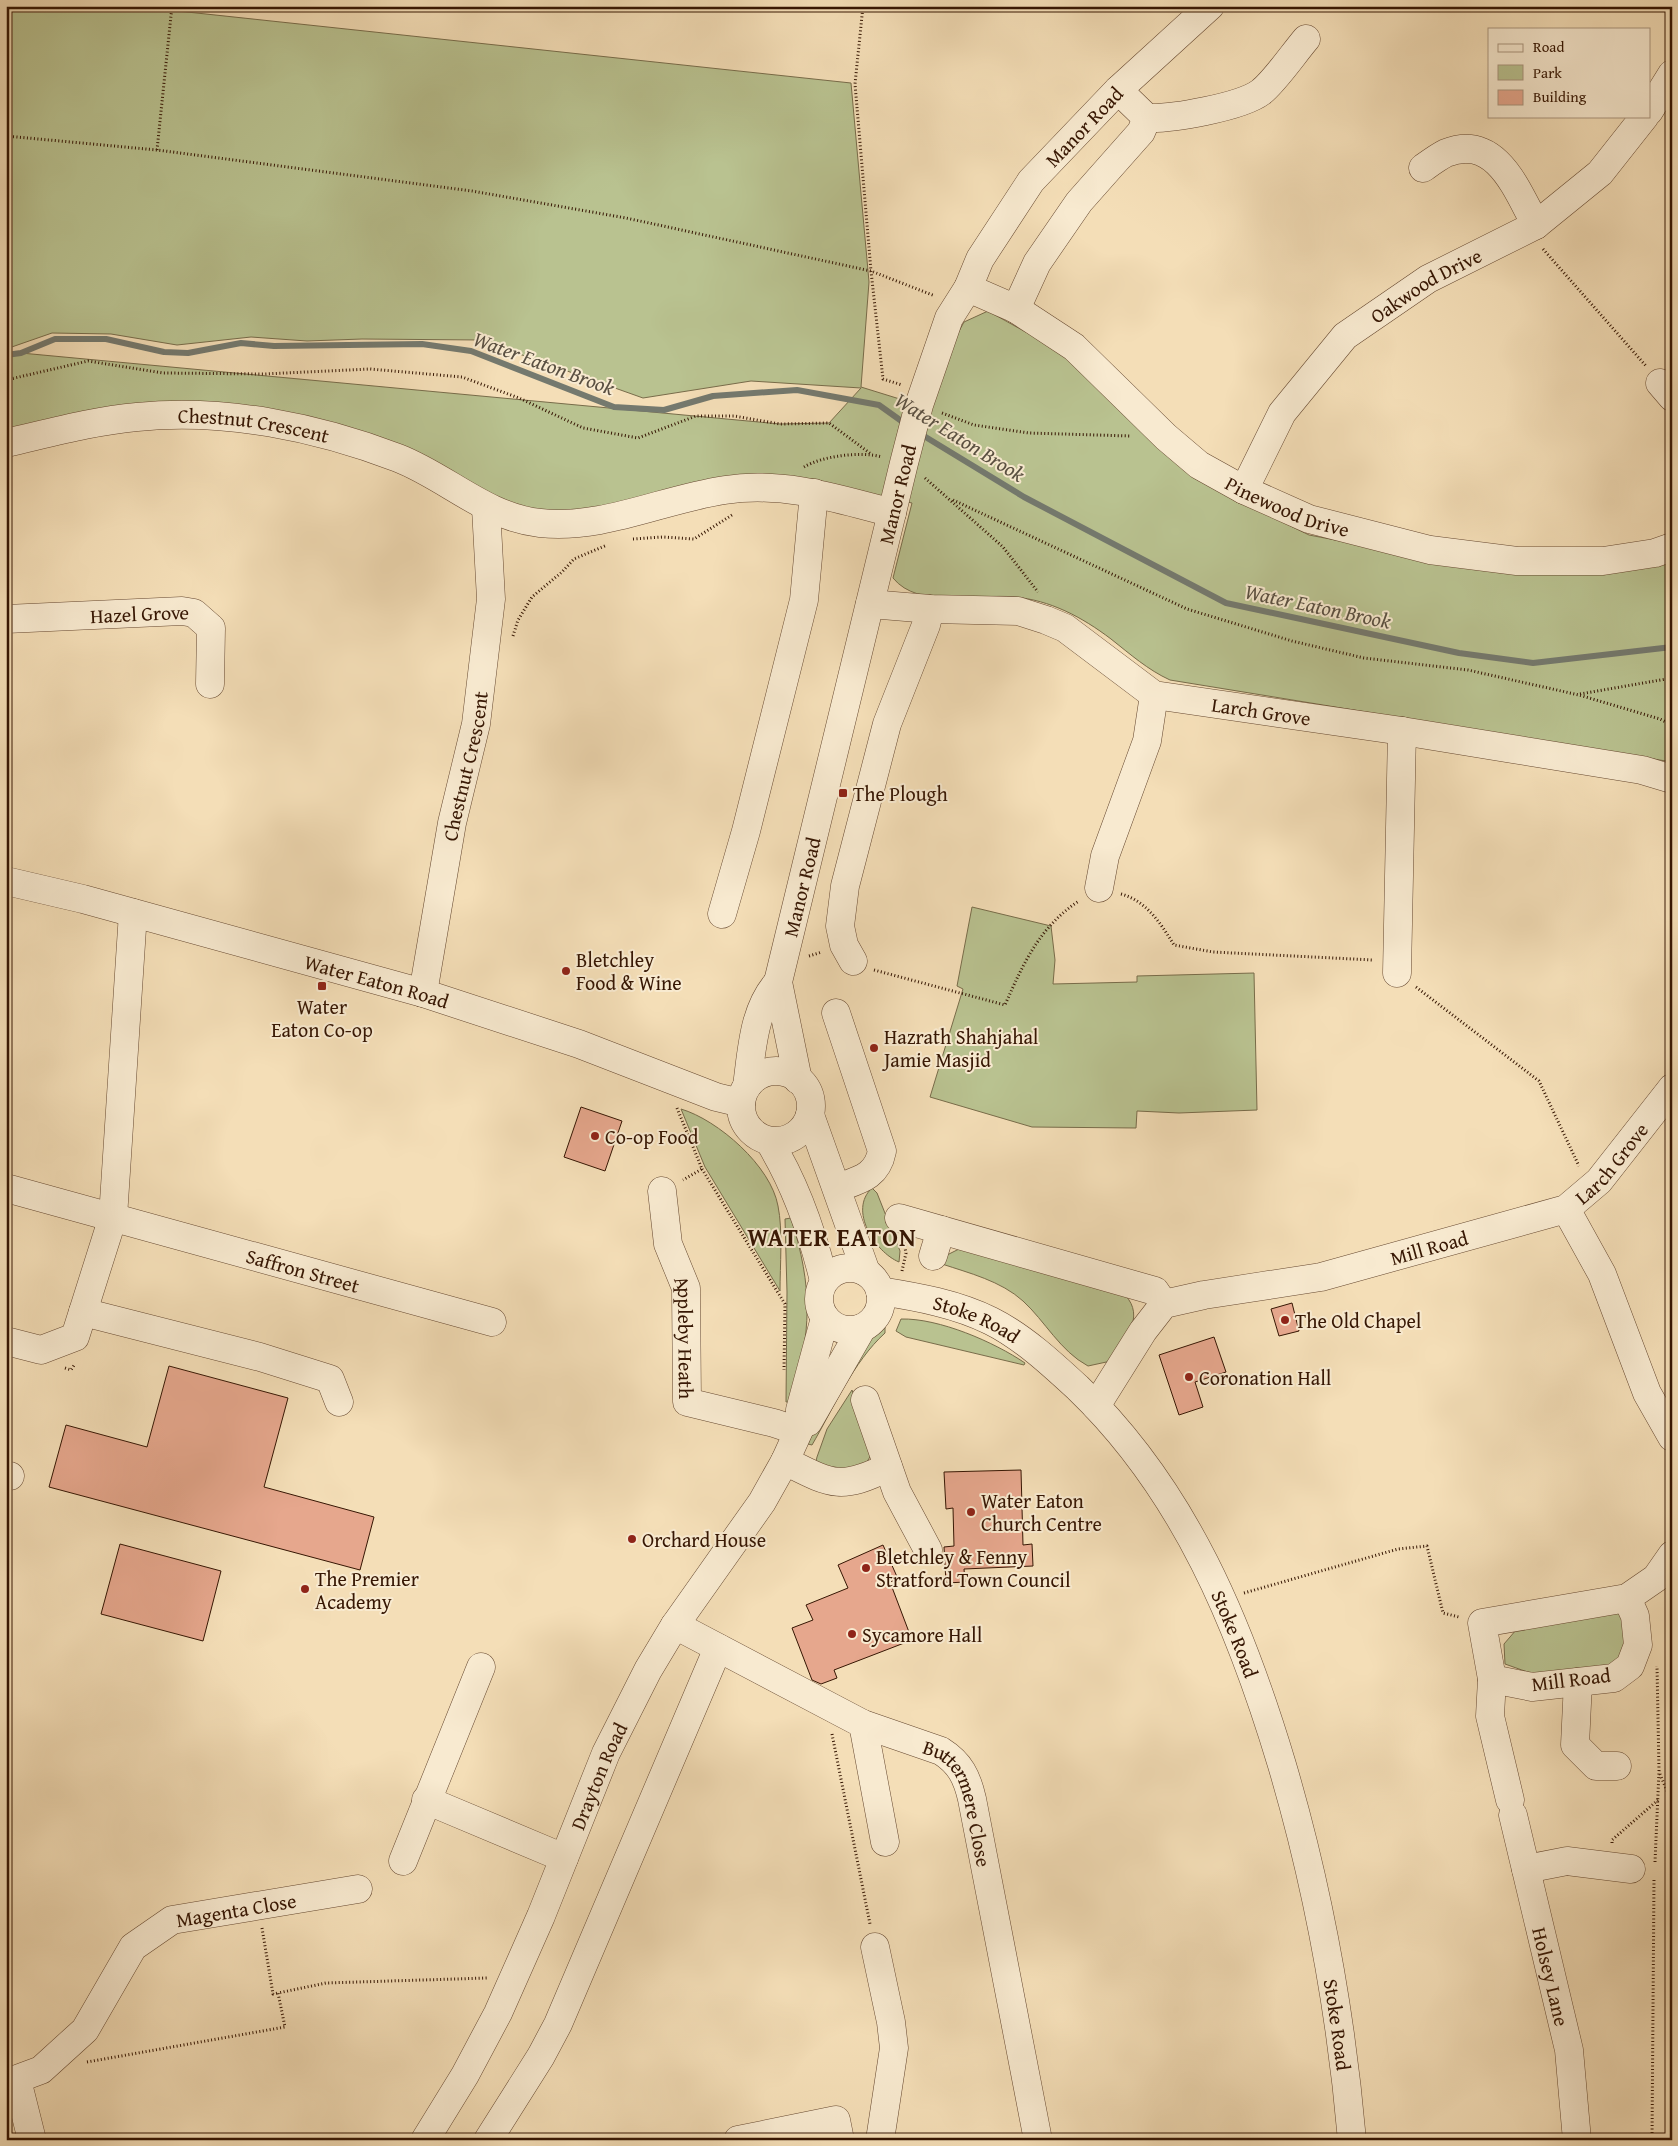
<svg xmlns="http://www.w3.org/2000/svg" width="1678" height="2146" viewBox="0 0 1678 2146" font-family="'Gentium Book Plus',serif">
<rect width="100%" height="100%" fill="#f4deb7"/>
<filter id="stains"><feTurbulence type="fractalNoise" baseFrequency=".004" numOctaves="4"/><feColorMatrix values="0 0 0 0 .2 0 0 0 0 .09 0 0 0 0 .02 0 0 0 .5 -.17"/></filter>
<radialGradient id="worn" r=".72"><stop offset=".6" stop-color="#630" stop-opacity="0"/><stop offset="1" stop-color="#630" stop-opacity=".3"/></radialGradient>
<!-- green -->
<path fill="#b9c290" stroke="#786c4a" d="M6,6H131L851,83L869,282L861,387L919,405L964,322L988,311L1065,354L1194,478L1309,535L1414,555L1672,552V762L1170,680C1148,670 1130,654 1111,639C1082,617 1050,600 1014,597C977,593 919,610 893,578L912,503L828,485L590,511H527L318,423L6,433V356L21,353L780,424L829,423L861,388L751,381L643,398L480,340L362,339L307,341L251,337L177,345L111,334L52,333L6,349Z
M972,907L1051,926L1055,960L1053,984L1137,982V976L1254,973L1257,1110L1179,1113L1137,1111L1136,1128L1032,1127L930,1097L963,989L957,986Z
M681,1109C718,1120 771,1166 778,1206C783,1230 780,1266 780,1291L705,1167Z
M872,1188L877,1193L900,1251L899,1262C875,1252 848,1210 872,1188Z
M791,1218C813,1288 812,1331 791,1402H786L787,1292L785,1219Z
M961,1248L1125,1295C1146,1317 1124,1341 1111,1361L1088,1366C1060,1351 1045,1321 1023,1301C1001,1281 969,1273 942,1264L943,1257Z
M901,1319C939,1318 994,1342 1025,1363L1024,1365L906,1337L896,1331Z
M881,1327H885V1333C853,1362 833,1409 812,1445L808,1444L823,1408L872,1332Z
M852,1390L873,1452L865,1465L839,1474L816,1461L817,1457L827,1429Z
M1621,1612L1629,1648L1611,1671L1533,1674L1505,1664L1504,1644L1516,1630Z"/>
<g fill="none" stroke-linecap="round" stroke-linejoin="round">
<!-- stream -->
<path stroke="#74796e" stroke-width="6" d="M6,355L21,353L55,339H106L164,352L188,353L241,343L274,346L422,344L471,351L614,407L664,410L713,396L797,390L879,405L907,425
M919,433L1024,497L1226,603L1459,653L1533,663L1672,647"/>
</g>
<!-- building -->
<path fill="#e6a78d" stroke="#361603" d="M581,1107L622,1121L605,1171L564,1157Z
M1292,1303L1299,1331L1279,1336L1271,1309Z
M1214,1337L1226,1372L1195,1382L1203,1407L1179,1415L1159,1355Z
M169,1366L288,1398L264,1487L374,1517L360,1570L49,1487L66,1425L147,1447Z
M1021,1470L1023,1545L1032,1544L1033,1566L964,1569L965,1582L946,1583L944,1547L954,1546L953,1508L946,1509L944,1472Z
M120,1544L221,1571L203,1641L101,1614Z
M883,1545L898,1579L890,1582L912,1640L834,1670L837,1678L821,1684L812,1680L792,1628L813,1620L806,1605L848,1588L838,1565Z"/>
<g fill="none" stroke-linecap="round" stroke-linejoin="round">
<!-- minor casing -->
<g stroke="#664830" stroke-width="29">
<g id="minor">
<path d="M1118,90L1147,118C1172,119 1241,107 1261,92C1275,81 1294,53 1306,39"/>
<path d="M1649,111L1672,74"/>
<path d="M1423,168C1430,163 1438,157 1446,153C1497,133 1517,191 1536,225"/>
<path id="s1" d="M968,288L1016,309L1074,347L1166,437L1199,465L1244,490L1309,519L1430,550L1517,561H1603L1655,553L1672,547"/>
<path d="M1016,309L1037,263L1079,202L1141,132L1147,118"/>
<path d="M1660,383L1672,397"/>
<path id="s2" d="M6,443C50,433 93,421 137,417C225,408 317,427 398,458C447,477 485,517 540,523C603,530 663,499 725,490C782,481 836,498 892,513"/>
<path id="s3" d="M1244,490L1282,413L1345,336L1428,279L1536,225L1600,173L1645,116"/>
<path id="s4" d="M870,604L930,609L1018,611L1046,620L1065,628L1154,695L1402,731L1642,770L1672,779"/>
<path id="s5" d="M6,619L182,611L194,613L211,628L210,684"/>
<path id="s6" d="M6,881L83,899L423,993L579,1044L716,1097L741,1103"/>
<path d="M1099,888L1105,856L1147,741L1154,695"/>
<path d="M722,914L746,831L804,600L814,493"/>
<path d="M853,961L844,945L840,926L845,886L887,724L926,625L930,609"/>
<path d="M1397,973L1402,731"/>
<path id="s7" d="M423,993L452,823L476,724L491,599L486,508"/>
<path d="M836,1013L882,1151C877,1177 859,1180 837,1188"/>
<circle cx="776" cy="1106" r="35"/>
<path id="s8" d="M798,1080L778,982L904,463L919,405L949,318L968,288L980,259L1031,181L1118,90L1210,6"/>
<path d="M747,1086C752,1050 753,1010 778,982"/>
<path d="M810,1115L866,1272"/>
<path d="M769,1141C796,1185 812,1231 824,1281"/>
<path id="s9" d="M6,1188L492,1322"/>
<path id="s10" d="M662,1191L668,1244L686,1288L687,1402L774,1423L798,1431"/>
<path d="M1566,1209L1602,1274L1647,1393L1672,1437"/>
<path d="M899,1218L1155,1291L1164,1304"/>
<path d="M933,1256L941,1230"/>
<circle cx="850" cy="1299" r="31"/>
<path id="s11" d="M880,1291C918,1297 957,1304 991,1321C1023,1337 1052,1364 1078,1388C1185,1491 1240,1625 1282,1765C1318,1887 1341,2013 1352,2140"/>
<path d="M83,1312L260,1357L330,1379L339,1402"/>
<path d="M6,1341L41,1350L75,1337L113,1217L133,913"/>
<path d="M865,1400L897,1492L928,1550"/>
<path id="s12" d="M1096,1406L1143,1331L1164,1304L1204,1295L1321,1277L1566,1209L1599,1181L1672,1088"/>
<path d="M808,1422L862,1328"/>
<path d="M785,1461C831,1484 840,1491 888,1467"/>
<path d="M6,1477L10,1476"/>
<path d="M1627,1598L1635,1616L1638,1645L1630,1666L1614,1678L1532,1687L1492,1679L1482,1623L1627,1598L1656,1578L1672,1555"/>
<path id="s13" d="M675,1625L863,1724L941,1751C960,1763 967,1777 972,1799L1038,2140"/>
<path d="M1492,1679L1490,1716L1510,1800"/>
<path d="M1578,1682L1575,1745L1596,1766H1617"/>
<path d="M863,1724L885,1842"/>
<path d="M426,1800L564,1858"/>
<path id="s14" d="M1513,1815L1569,2050L1577,2140"/>
<path d="M403,1861L481,1667"/>
<path d="M1526,1869L1567,1861L1631,1869"/>
<path d="M875,1947L891,2022L894,2048L880,2140"/>
<path d="M17,2080L32,2140"/>
<path id="s15" d="M6,2083L41,2070L85,2030L133,1947L172,1920L358,1889"/>
<path id="s16" d="M425,2140L465,2075L498,2013L541,1916L606,1753L648,1670L675,1625L762,1502L785,1461L800,1428V1410L825,1318"/>
<path d="M488,2140L541,2056L558,2024L718,1648"/>
<path d="M738,2140L836,2120L840,2140"/>
</g>
</g>
<!-- path -->
<path stroke="#361603" stroke-width="3" stroke-dasharray="1 2.5" stroke-linecap="butt" d="M863,6L855,84L871,271L883,379L902,385
M6,136L157,150L472,191L626,218L871,271L935,296
M157,150L172,6
M1543,249L1646,366
M6,380L88,361L163,373L264,374L370,369L462,377L519,398L583,428L638,438L696,416H734L780,424L829,423L871,454
M942,413L974,425L1029,433L1130,436
M804,467C822,456 861,451 882,457
M925,478L1003,547L1038,592
M953,500L1187,609L1292,641L1364,658L1468,670L1579,695L1660,719L1672,725
M633,539L663,537L694,539L732,515
M513,636L518,620L532,597L562,572L574,559L607,545
M1580,694L1672,678
M1121,894C1147,901 1161,924 1174,945L1213,952L1373,960
M809,956L822,952
M874,970L1005,1005C1023,964 1040,926 1079,901
M1416,987L1539,1081L1579,1166
M677,1108L702,1169L683,1180
M702,1169L785,1304L784,1370
M902,1271L906,1253L904,1243
M65,1368L71,1370L75,1364
M1244,1593L1398,1549L1427,1546L1443,1613L1459,1617
M832,1734L870,1924
M1660,1774L1672,1803
M1612,1843V1840L1658,1800
M1655,1862L1659,1771L1657,1666
M262,1928L273,1994L278,1993
M87,2062L285,2027L278,1993L326,1983L487,1978
M1652,2140L1654,1879
M1670,2140L1672,2114"/>
<!-- minor -->
<use href="#minor" stroke="#f8ead0" stroke-width="28"/>
</g>
<!-- markers -->
<g fill="#8f2418" stroke="#f8ead0" stroke-width="2">
<rect x="838" y="788" width="10" height="10" rx="2.5"/>
<circle cx="566" cy="971" r="5"/>
<rect x="317" y="981" width="10" height="10" rx="2.5"/>
<circle cx="874" cy="1048" r="5"/>
<circle cx="595" cy="1136" r="5"/>
<circle cx="1285" cy="1320" r="5"/>
<circle cx="1189" cy="1377" r="5"/>
<circle cx="971" cy="1512" r="5"/>
<circle cx="632" cy="1539" r="5"/>
<circle cx="866" cy="1568" r="5"/>
<circle cx="305" cy="1589" r="5"/>
<circle cx="852" cy="1634" r="5"/>
</g>
<g text-anchor="middle" dominant-baseline="central" stroke-width="4" stroke-linejoin="round" paint-order="stroke">
<!-- street labels -->
<g font-size="20" fill="#361603" stroke="#f8ead0">
<text stroke="none"><textPath href="#s8" startOffset="1022">Manor Road</textPath></text>
<text stroke="none"><textPath href="#s3" startOffset="281">Oakwood Drive</textPath></text>
<text stroke="none"><textPath href="#s2" startOffset="251">Chestnut Crescent</textPath></text>
<text stroke="none"><textPath href="#s8" startOffset="602">Manor Road</textPath></text>
<text stroke="none"><textPath href="#s1" startOffset="392">Pinewood Drive</textPath></text>
<text stroke="none"><textPath href="#s5" startOffset="134">Hazel Grove</textPath></text>
<text stroke="none"><textPath href="#s4" startOffset="418">Larch Grove</textPath></text>
<text stroke="none"><textPath href="#s7" startOffset="231">Chestnut Crescent</textPath></text>
<text stroke="none"><textPath href="#s8" startOffset="198">Manor Road</textPath></text>
<text stroke="none"><textPath href="#s6" startOffset="384">Water Eaton Road</textPath></text>
<text stroke="none"><textPath href="#s12" startOffset="601">Larch Grove</textPath></text>
<text stroke="none"><textPath href="#s12" startOffset="394">Mill Road</textPath></text>
<text stroke="none"><textPath href="#s9" startOffset="308">Saffron Street</textPath></text>
<text stroke="none"><textPath href="#s11" startOffset="101">Stoke Road</textPath></text>
<text stroke="none"><textPath href="#s10" startOffset="150">Appleby Heath</textPath></text>
<text stroke="none"><textPath href="#s11" startOffset="520">Stoke Road</textPath></text>
<text transform="translate(1571 1679) rotate(-7)">Mill Road</text>
<text stroke="none"><textPath href="#s16" startOffset="404">Drayton Road</textPath></text>
<text stroke="none"><textPath href="#s13" startOffset="350">Buttermere Close</textPath></text>
<text stroke="none"><textPath href="#s15" startOffset="305">Magenta Close</textPath></text>
<text stroke="none"><textPath href="#s14" startOffset="166">Holsey Lane</textPath></text>
<text stroke="none"><textPath href="#s11" startOffset="925">Stoke Road</textPath></text>
</g>
<!-- poi labels -->
<g font-size="20" fill="#361603" stroke="#f8ead0" text-anchor="start">
<text x="853" y="793">The Plough</text>
<text x="576" y="959">Bletchley<tspan x="576" dy="23">Food &amp; Wine</tspan></text>
<text x="322" y="1006" text-anchor="middle">Water<tspan x="322" dy="23">Eaton Co-op</tspan></text>
<text x="884" y="1036">Hazrath Shahjahal<tspan x="884" dy="23">Jamie Masjid</tspan></text>
<text x="605" y="1136">Co-op Food</text>
<text x="1295" y="1320">The Old Chapel</text>
<text x="1199" y="1377">Coronation Hall</text>
<text x="981" y="1500">Water Eaton<tspan x="981" dy="23">Church Centre</tspan></text>
<text x="642" y="1539">Orchard House</text>
<text x="876" y="1556">Bletchley &amp; Fenny<tspan x="876" dy="23">Stratford Town Council</tspan></text>
<text x="315" y="1578">The Premier<tspan x="315" dy="23">Academy</tspan></text>
<text x="862" y="1634">Sycamore Hall</text>
</g>
<!-- water labels -->
<g font-size="21" font-style="italic" fill="#5a5042" stroke="#f8ead0">
<text transform="translate(544 363) rotate(20)">Water Eaton Brook</text>
<text transform="translate(960 437) rotate(32)">Water Eaton Brook</text>
<text transform="translate(1318 606) rotate(12)">Water Eaton Brook</text>
</g>
<!-- district labels -->
<g font-size="25" font-weight="bold" letter-spacing="1" fill="#361603" stroke="#f8ead0">
<text x="832" y="1237">WATER EATON</text>
</g>
</g>
<!-- margin -->
<rect width="1678" height="2146" fill="none" stroke="#f4deb7" stroke-width="25"/>
<rect x="8" y="8" width="1663" height="2131" fill="none" stroke="#361603" stroke-width="2.5"/>
<rect x="12" y="12" width="1653" height="2121" fill="none" stroke="#361603"/>
<!-- legend -->
<rect x="1488" y="28" width="162" height="90" fill="#f8ead0" stroke="#aa957e"/>
<rect x="1498" y="44" width="25" height="8" fill="#f8ead0" stroke="#aa957e"/>
<text x="1533" y="52" font-size="15" fill="#361603">Road</text>
<rect x="1498" y="65" width="25" height="15" fill="#b9c290" stroke="#aa957e"/>
<text x="1533" y="78" font-size="15" fill="#361603">Park</text>
<rect x="1498" y="90" width="25" height="15" fill="#e6a78d" stroke="#aa957e"/>
<text x="1533" y="102" font-size="15" fill="#361603">Building</text>
<rect width="100%" height="100%" filter="url(#stains)"/>
<rect width="100%" height="100%" fill="url(#worn)"/>
</svg>
